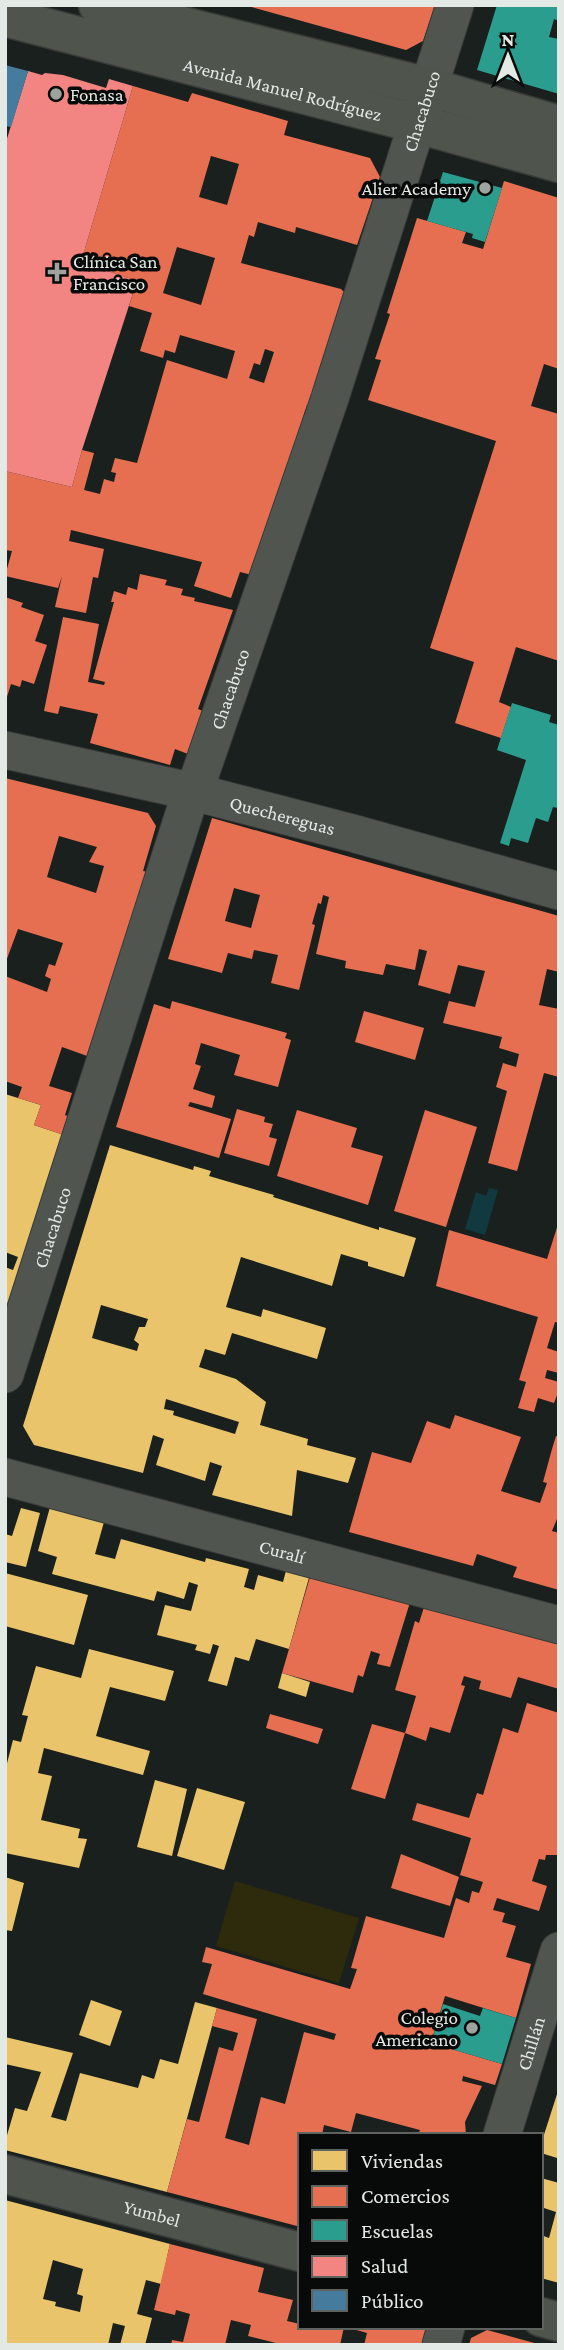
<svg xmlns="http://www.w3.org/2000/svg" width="564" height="2350" viewBox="0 0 564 2350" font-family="'Crimson Pro',serif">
<rect width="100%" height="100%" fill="#1a201d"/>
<!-- pitch -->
<path fill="#2d2b0b" d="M235,1881L359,1918L339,1983L216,1946Z"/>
<!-- water -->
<path fill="#103940" d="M489,1188L498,1190L485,1235L465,1229L476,1192L486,1196Z"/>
<!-- homes -->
<path fill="#e9c46a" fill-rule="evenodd" d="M5,1094L41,1105L34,1125L64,1135L5,1321V1267L13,1270L18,1257L5,1252Z
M110,1145L193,1170L194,1166L211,1171L209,1176L274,1195L273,1197L379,1230V1227L416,1238L404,1277L368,1266V1262L341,1254L332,1286L241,1257L226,1307L261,1317L263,1309L326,1328L317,1359L232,1333L225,1355L205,1349L199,1367L236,1379L266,1402L260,1425L308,1439L307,1445L356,1458L348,1483L297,1470L292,1516L212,1495L222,1466L210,1462L205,1481L156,1465L164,1439L153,1435L143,1473L34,1445L23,1426ZM101,1305L148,1319L145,1327H139L134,1340L139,1344L137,1351L92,1338ZM166,1399L239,1422L235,1434L173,1415L174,1411L164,1409Z
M50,1507L104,1522L95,1554L115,1559L121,1539L205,1562L206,1558L249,1569L244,1587L254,1590L258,1575L283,1582L287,1567L310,1574L289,1649L256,1639L249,1661L235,1657L227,1686L208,1681L219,1646L213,1644L210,1654L195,1650L197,1645L157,1635L165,1605L191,1611L198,1585L189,1582L184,1599L157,1591L154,1601L52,1574L57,1557L38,1551Z
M21,1508L40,1513L26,1567L5,1562V1534L12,1536Z
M5,1573L88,1595L74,1645L5,1626Z
M89,1649L174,1671L165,1701L110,1687L96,1736L150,1751L143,1775L44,1748L38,1773L52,1776L41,1820L80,1829L78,1838L87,1839L79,1868L5,1853V1771L13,1740L21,1742L28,1716L22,1715L36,1666L81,1678Z
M282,1673L310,1682L306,1697L278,1688Z
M155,1780L187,1789L172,1856L137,1847Z
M197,1788L245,1802L224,1870L177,1856Z
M5,1877L24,1883L12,1931L5,1930Z
M91,2000L122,2011L110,2046L79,2035Z
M195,2002L217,2008L167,2192L5,2150V2142L15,2108L27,2111L41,2072L5,2064V2037L73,2053L51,2117L66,2121L80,2073L138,2088L142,2075L154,2079L160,2059L178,2064Z
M559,2088V2151L557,2158L541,2153V2144Z
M541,2178L559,2183V2283L541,2278V2235L549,2238L556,2212L541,2207Z
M5,2200L170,2244L161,2284L146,2280L137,2314L152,2318L145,2345H120L125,2326L113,2323L108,2345L95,2343V2345H5ZM53,2260L83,2269L77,2294L83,2296L80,2312L55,2306L56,2302L43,2299Z"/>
<!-- shops -->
<path fill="#e76f51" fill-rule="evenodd" d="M244,5H435L423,41L406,50Z
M133,86L188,102L192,93L288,121L284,135L370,158L380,177L357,245L296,227L295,233L258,222L254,237L249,235L241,263L341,289L347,295L310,406L307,405L252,575L240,572L231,598L194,586L202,562L71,530L69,541L104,549L98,578L93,577L86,613L55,607L62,576L58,588L5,576L12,551L5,550V471L72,487L82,450L94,453L84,490L100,494L104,479L114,482L116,473L111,472L115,458L137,463L167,360L227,379L235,351L180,335L175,353L165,350L163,358L140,351L152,313L129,306L137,281L81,262ZM211,156L239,164L227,205L199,197ZM177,247L215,258L201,305L163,293ZM265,349L274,352L264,383L249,378L254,363L260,365Z
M504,181L559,198V369L544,364L531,406L559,414V661L516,647L499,702L511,707L501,738L455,723L474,662L430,648L496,441L368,400L381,360L375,359L390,314L387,313L417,218L466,232L462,243L483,249Z
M140,574L167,580L165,585L183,589L181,595L195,598L194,601L233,610L198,709L203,711L188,754L175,749L170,765L90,743L98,714L60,706L58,714L44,711L63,617L99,624L88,682L104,685L105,682L93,679L114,602H111L114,591L126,595L128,587L137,590Z
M5,597L23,603L21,607L44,615L35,641L47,645L34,684L22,680L20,687L11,684L6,700Z
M5,778L148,813L156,826L143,871L148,872L90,1057L62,1047L49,1086L72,1093L65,1115L70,1117L64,1135L34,1125L41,1105L18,1098L22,1087L5,1081V976L47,992L51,979L45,976L49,964L55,966L63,943L18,929L5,964ZM59,836L97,847L89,862L104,866L96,893L47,877Z
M212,818L559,916V972L547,969L539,1005L559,1009V1077L544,1073L517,1171L488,1163L507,1091L496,1087L503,1063L516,1067L519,1054L499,1048L502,1037L443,1023L449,1001L475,1007L485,971L458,965L450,994L418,985L427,951L419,949L415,970L386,964L383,975L345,968L346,961L316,954L329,897L323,895L321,904L318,903L312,924L315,925L299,990L271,983L278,955L254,950L252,959L228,953L222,973L168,959ZM234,888L260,895L251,928L225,921Z
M172,1001L287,1033L285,1038L291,1040L278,1087L234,1075L240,1055L201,1043L195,1064L201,1066L193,1089L215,1096L212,1108L190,1102L188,1106L231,1119L219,1158L116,1127L154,1004L170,1009Z
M364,1011L424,1028L415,1060L355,1042Z
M237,1109L265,1117L264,1122L273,1124L269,1137L277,1139L269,1166L224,1153Z
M297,1110L357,1128L351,1147L383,1156L368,1205L277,1176Z
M425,1110L477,1127L446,1227L394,1211Z
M559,1221V1323L555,1322L547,1348L559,1352V1373L547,1370L545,1378L559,1382V1390L554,1403L538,1398L534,1412L518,1408L526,1382L519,1380L538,1317L436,1286L449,1230L547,1259Z
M455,1415L521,1437L501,1491L540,1503L547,1483L543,1482L552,1449L556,1436L559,1437V1514L552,1531L559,1533V1590L513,1577L517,1567L477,1554L473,1566L349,1532L372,1452L411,1463L427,1421L450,1429Z
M312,1570L411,1599L390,1667L377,1664L380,1654L371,1651L363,1677L358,1675L353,1693L282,1673Z
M425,1604L559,1642V1689L518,1677L511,1698L479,1689L481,1681L464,1676L461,1685L465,1686L450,1733L430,1727L426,1741L405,1733L416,1696L395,1690L415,1621L419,1623Z
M527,1703L559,1713V1855H546L545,1860L539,1859L532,1881L547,1886L539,1911L497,1898L493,1910L505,1913L502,1922L516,1926L506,1957L531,1964L516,2018L445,1996L431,2043L502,2064L495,2085L463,2076L462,2081L482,2086L465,2122L466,2135H418L420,2130L356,2113L351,2132L324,2125L322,2135H300V2223H298L297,2226L167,2192L187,2119L199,2122L219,2047L233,2051L238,2033L212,2026L217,2008L257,2019L225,2138L249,2145L261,2097L285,2104L304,2032L334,2040L336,2034L203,1994L212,1964L202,1962L206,1947L350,1989L357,1969L351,1968L366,1916L444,1938L456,1898L469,1903L472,1891L479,1893L483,1882L460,1875L471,1838L412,1820L417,1803L469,1818L477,1793L483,1795L503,1728L518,1733Z
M270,1714L323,1729L318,1744L266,1728Z
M372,1724L405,1733L385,1799L351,1789Z
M401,1854L459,1877L450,1906L391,1888Z
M170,2244L264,2268L258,2292L293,2300L287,2321L300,2324V2327H344L340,2345H284L248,2336L251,2325L231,2320L225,2345H171L172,2340L183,2342L190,2314L176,2310L175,2315L154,2310Z
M346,2327H430L425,2345H364L367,2333Z
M487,2330L538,2344L537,2345H469L471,2338Z"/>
<!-- schools -->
<path fill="#2a9d8f" d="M497,5H559V21L554,19L549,37L559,39V94L477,70Z
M443,172L502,188L485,242L472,238L473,234L427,221Z
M512,703L551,715L549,722L559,725V805L558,808L553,807L548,822L536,818L528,843L511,838L509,846L500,843L526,760L497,750Z
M443,2004L480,2016L483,2008L516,2018L502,2064L431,2043Z"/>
<!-- health -->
<path fill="#f28482" d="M28,71L42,75L45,73L63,75L106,88L109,79L133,86L81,262L137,281L82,450L72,487L5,471V145Z"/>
<!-- public -->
<path fill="#457b9d" d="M5,65L28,71L11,127L5,126Z"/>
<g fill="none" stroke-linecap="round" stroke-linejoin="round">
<!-- street casing -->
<g stroke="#373b39" stroke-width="39">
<g id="street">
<path id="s1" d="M5,750L194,792L352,833L559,891"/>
<path id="s2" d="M5,1374L186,808L194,792L330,398L455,5"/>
<path id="s3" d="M5,1477L559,1625"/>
<path id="s4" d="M502,2135L559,1951"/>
<path d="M441,2345L446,2327"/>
</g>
</g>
<!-- secondary casing -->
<g stroke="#373b39" stroke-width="41">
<g id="secondary">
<path d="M98,5L428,87L559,125"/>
<path id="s5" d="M5,17L418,124L559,163"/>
<path id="s6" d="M5,2174L300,2252"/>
<path d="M541,2317L559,2322"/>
</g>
</g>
<!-- street -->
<use href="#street" stroke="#50554f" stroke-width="37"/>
<!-- secondary -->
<use href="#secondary" stroke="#4f554c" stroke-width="38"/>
</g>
<!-- markers -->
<g fill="#9da39f" stroke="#070a08" stroke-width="2.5">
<circle cx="56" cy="94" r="7"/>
<circle cx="485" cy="188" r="7"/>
<path d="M53.5 261.5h7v7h7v7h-7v7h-7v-7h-7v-7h7z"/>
<circle cx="472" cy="2028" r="7"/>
</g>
<g text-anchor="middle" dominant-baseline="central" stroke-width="7" stroke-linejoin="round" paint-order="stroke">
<!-- street labels -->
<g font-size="19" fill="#e3e9e5" stroke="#070a08">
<text stroke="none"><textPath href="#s5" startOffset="287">Avenida Manuel Rodríguez</textPath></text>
<text stroke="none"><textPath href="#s2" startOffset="1330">Chacabuco</textPath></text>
<text stroke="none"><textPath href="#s2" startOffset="721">Chacabuco</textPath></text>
<text stroke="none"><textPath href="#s1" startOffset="285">Quechereguas</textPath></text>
<text stroke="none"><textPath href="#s2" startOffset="154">Chacabuco</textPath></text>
<text stroke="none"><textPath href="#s3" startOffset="287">Curalí</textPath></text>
<text stroke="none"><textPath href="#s4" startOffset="96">Chillán</textPath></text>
<text stroke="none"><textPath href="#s6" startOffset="152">Yumbel</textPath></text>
</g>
<!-- poi labels -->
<g font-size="19" fill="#e3e9e5" stroke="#070a08" text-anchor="start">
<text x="70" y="94">Fonasa</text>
<text x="471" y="188" text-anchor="end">Alier Academy</text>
<text x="73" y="261">Clínica San<tspan x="73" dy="22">Francisco</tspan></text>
<text x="458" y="2017" text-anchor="end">Colegio<tspan x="458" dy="22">Americano</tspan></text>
</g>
</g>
<!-- border -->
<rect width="564" height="2350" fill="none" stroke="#e3e9e5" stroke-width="14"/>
<!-- legend -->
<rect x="298" y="2133" width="245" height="196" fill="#070a08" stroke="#5f6360" stroke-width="2"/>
<rect x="312" y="2150" width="35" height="21" fill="#e9c46a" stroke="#5f6360" stroke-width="2"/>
<text x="361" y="2168" font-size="21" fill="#e3e9e5">Viviendas</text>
<rect x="312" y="2186" width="35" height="21" fill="#e76f51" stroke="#5f6360" stroke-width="2"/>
<text x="361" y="2203" font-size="21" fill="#e3e9e5">Comercios</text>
<rect x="312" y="2220" width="35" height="21" fill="#2a9d8f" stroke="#5f6360" stroke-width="2"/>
<text x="361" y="2238" font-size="21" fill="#e3e9e5">Escuelas</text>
<rect x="312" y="2256" width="35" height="21" fill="#f28482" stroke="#5f6360" stroke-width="2"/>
<text x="361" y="2273" font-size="21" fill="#e3e9e5">Salud</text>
<rect x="312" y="2290" width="35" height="21" fill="#457b9d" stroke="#5f6360" stroke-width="2"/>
<text x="361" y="2308" font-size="21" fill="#e3e9e5">Público</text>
<!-- north arrow -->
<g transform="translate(508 56)" stroke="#070a08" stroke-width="5" paint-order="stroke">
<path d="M0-5L12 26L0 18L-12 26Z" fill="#e3e9e5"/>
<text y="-10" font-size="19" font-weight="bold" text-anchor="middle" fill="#e3e9e5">N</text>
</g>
</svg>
